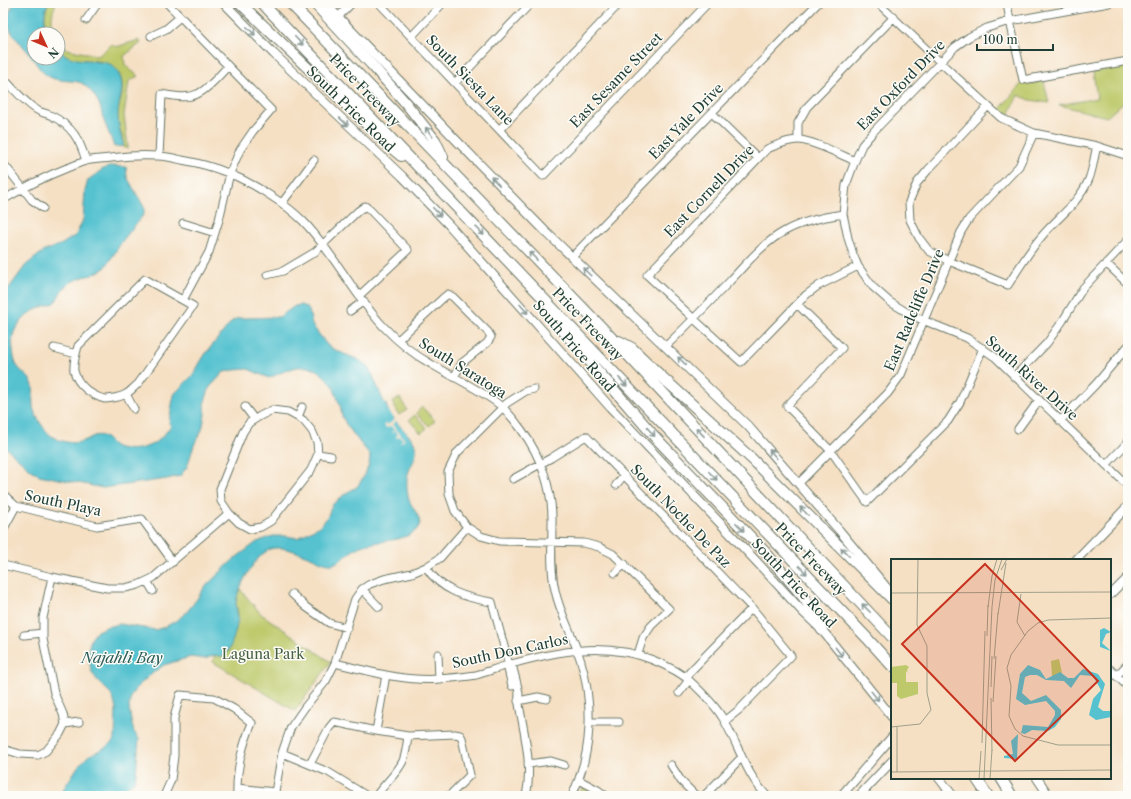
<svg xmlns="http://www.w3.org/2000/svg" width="1131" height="799" viewBox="0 0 1131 799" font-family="'Libre Caslon Text',serif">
<rect width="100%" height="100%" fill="#fdfcf7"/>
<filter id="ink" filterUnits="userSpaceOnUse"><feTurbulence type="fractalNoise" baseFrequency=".025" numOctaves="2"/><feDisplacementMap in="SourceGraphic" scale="8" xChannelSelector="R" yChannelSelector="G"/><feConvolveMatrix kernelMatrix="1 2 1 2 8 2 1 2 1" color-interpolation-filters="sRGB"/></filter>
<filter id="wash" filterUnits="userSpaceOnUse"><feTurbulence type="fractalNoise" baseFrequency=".012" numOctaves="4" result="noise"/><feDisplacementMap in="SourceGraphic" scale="16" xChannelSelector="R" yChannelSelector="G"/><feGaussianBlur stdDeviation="0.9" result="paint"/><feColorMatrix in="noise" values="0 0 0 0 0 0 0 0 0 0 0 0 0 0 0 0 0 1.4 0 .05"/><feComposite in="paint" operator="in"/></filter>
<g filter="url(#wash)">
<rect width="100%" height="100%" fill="#f5e0c4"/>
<!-- green -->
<path fill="#bdc96b" stroke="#6e8350" d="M48,3H56C51,16 50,21 56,34H48C44,23 44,14 48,3Z
M58,37L67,49L98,56L112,44L116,47L139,40L141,43L124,56L125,65L138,76L129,81L124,115L128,148H124C123,137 118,127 118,115C118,107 121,101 122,94C124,82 119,66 107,63C102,61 94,61 89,60C86,59 82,60 79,60C71,59 64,55 58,49Z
M1128,65V98L1107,117L1059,105L1097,98L1093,72Z
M1044,81L1049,103L1030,100L1018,95L1009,115L1000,109L1022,83L1027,84Z
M400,398L407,410L399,415L392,402Z
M422,407L435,421L429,426L416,413Z
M415,415L427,428L421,433L409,420Z
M239,588L261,614L331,662L295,711L213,662L215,655L229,651L238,619V613L236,603Z
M585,787L592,790L600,796H579L582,789Z"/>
<!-- water -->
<path fill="#56c2d0" stroke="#3a8082" d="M14,3H48C43,14 44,23 48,34H34V58H58V49C69,61 83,59 98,62C101,63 104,62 107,63C110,64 112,66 114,68C129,83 118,98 118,115C118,126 121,136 124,146L114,147C111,137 106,127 103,118C102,114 101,109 100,106C97,98 90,89 83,84C77,79 58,83 48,76C40,72 34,59 28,52C14,35 0,27 14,3Z
M112,166L126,167L127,177L144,207V214L123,240L105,268L92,275L83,277L71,282L62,290L55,303C49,305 41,307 35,310C28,313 17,325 14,332C12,337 12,344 13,350C14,356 14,362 18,367C23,374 31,377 33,386C34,392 32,400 33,407C35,416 45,432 53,437C63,443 77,445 88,439C92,437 96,434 102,436C108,438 111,445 116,447C137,454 158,446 169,428H170L171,426L169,423L173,399H174L173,398L175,393L193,375L201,361L208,350L209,351L210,348L232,321L238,318H244L279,317L295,306L301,305L307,308L309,310L312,325L327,345L337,351L359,360L367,366L372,374L384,402C387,405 386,406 388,410C388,412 391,415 393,417C399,427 415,437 416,449C417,458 410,466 408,474C406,481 407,489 408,496C409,506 425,519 418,528C409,541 378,541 364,545C352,548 344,560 333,564C327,565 319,561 313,558C302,554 287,547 275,548C258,549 237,588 236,603C235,608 238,613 238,618C237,629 231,650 224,657L215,655L205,659L191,657L177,661L164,665L150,675L137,687L131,695L129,707L131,721L134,732L139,739L136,774L134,782L124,788L104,796H59L79,765L88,756L108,746L115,739L116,710L114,701L110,693L98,681L92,673L89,661V646L91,639L97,631L106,627L120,624L155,630L165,627L177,620L186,613L197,599L204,588L234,559L257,542L273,536H285L298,538L321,525L327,518L332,505L346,493L357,487L363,478L369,465L370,456L367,451L360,443L346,424L342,416L340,405L332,384L319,371L308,367H297L287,370L269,378L248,369L234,370L224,372L210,387L204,404L205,415L202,430L194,445L187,467L180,476L167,479L103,488L39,475L30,469L3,445V296L26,265L44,251L62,244L76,235L83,220L85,191L88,180L103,169Z"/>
<!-- pier -->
<path fill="#f5e0c4" d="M396,418L410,434L409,435L396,421L392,424L405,440L401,442H400L403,439L399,436L397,438L396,437L398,434L395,430L392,433L391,432L394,430L391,426L387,428L384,425L386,423L388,425Z"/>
</g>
<g filter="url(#ink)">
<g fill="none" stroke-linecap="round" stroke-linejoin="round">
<!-- minor casing -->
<g stroke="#6a7666" stroke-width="9">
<path id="minor" d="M167,3L271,110L253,131L240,150L230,173L219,220L209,252L183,300
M379,3L543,176L708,3
M878,3L940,62L1001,118L1034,133L1097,146L1128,156
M1007,3L1010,21L1023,80L1128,61
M338,17L352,3
M86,20L98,3
M151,36L166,29L180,17
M411,37L443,3
M3,78C14,89 24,102 37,110C41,113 47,113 52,116C72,126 80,140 86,161
M455,83L531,3
M988,106L928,170L917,183L909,202L910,220L919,238L929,251L949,261L1008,285C1019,268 1029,251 1042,236C1057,218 1079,203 1089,179C1093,169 1094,157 1097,146
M712,113L758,158
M500,129L620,3
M798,140V123L807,107L894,17
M159,156L162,94C173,96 187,99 197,94C206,91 221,74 228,66
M855,161C841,155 812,140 798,140C787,140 777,145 767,149L647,275L694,319L741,362L806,295L818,286L858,266
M3,163L32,200L43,208
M3,200C23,188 44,177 67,168C73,166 79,163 86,161C94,159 103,159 111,158C126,156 141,155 157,156C165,156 174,158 182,160C216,166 242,177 271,196C282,203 293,211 303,221C334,253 353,294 383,326C397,341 413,354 431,364C454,378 480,389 501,406C508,412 515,421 521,429C541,456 553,490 552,524C552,546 550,568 555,590C559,610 569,628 576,647C590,683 593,725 584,762C581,774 577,785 572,796
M282,203L314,160
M843,214L848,238L853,254L858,266L873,287L890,302L913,316L967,338L995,357L1128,486
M183,223L215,233
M572,257L818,3
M1106,263L1128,284
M267,275L283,271L315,252L358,211L365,206L370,210L408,250L360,295
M145,279L193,306L138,384C134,387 130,392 126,394C121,397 110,399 105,399C91,396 77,384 74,371C73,363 76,354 78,346Z
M797,304L842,348L787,406L831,451L867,502L948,421L960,402L983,348
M350,311L364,301
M398,340L443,298L448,294L453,297L488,332L491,337L487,343L462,363L454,377
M666,346C688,325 709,303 730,281C747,263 763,243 785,231C803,221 822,217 843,214L846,185L855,161L862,145L874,131L955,47L969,37L987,28L1010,21L1109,3
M54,348L76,354
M1014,377L1047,343L1062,322L1083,288L1128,240
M126,394L134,409
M245,407L254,419
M272,410L288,412L303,420L312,431L317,442L318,454L311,470L271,521L261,527L250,529L239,523L229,513L221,501L220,489L243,432L249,423L260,416Z
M298,417L302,407
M1060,421L1096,384L1128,346
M1018,429L1039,400
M318,454L331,456
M1106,465L1128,442
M513,479L551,458L586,436L752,608L791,656L740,709L725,721
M799,483L888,393L901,375L961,232L969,219L1019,166L1034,133
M616,485L624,475
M3,494L16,506L97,526L142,519L173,562
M467,527L481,536L499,541L584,543L599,547L613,554L669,609L651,626L643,638L638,654
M3,530L16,506
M3,565L52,577L107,588H125L138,585L153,578L229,513
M426,567C441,591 466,598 492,602L509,665
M615,573L625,564
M147,581L153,591
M362,589L379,607
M292,594L306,607L329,623L347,628
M1110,595L1127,578
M24,635L43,633
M438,654L439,679
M335,663C369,671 404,682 440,679C451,678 464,677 476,675C487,672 497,668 508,665C557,651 604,641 653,660C665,665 680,672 690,681C703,693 717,707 725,722C739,747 747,776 767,796
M512,664C514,674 518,685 519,694C519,698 518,700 519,704C524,733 533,766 526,796
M507,665L512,686
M1110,669L1128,687
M1116,676L1128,664
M685,677L752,608
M679,693L689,680
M518,701L538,697L547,699
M589,722H619
M65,724L79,722
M376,731L386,675
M3,749L20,754L38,755
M282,753L328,772L367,796
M38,755L46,751L60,734L65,724L63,714L54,693L43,639V618L52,577
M310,764L329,728L334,722L376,731L408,736L455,734L460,735L462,738L470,775L449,796
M528,764L551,761L564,765
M671,765L681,781L696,796
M579,780L598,790L606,796
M237,788L275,792
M164,796L171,780L174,756V718L180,695L214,698L234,709L252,723C242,747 236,769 237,796
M275,796V792L282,753L291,727L305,707L326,681L335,663L355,599L362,589L370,584L384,579L412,573L426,567L440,558L467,527L455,511L449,494L448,472L457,453L507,403L526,391L534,389
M376,796C384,784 397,774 403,761C406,753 407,744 408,736
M704,796L742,757"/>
</g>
<!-- major casing -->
<g stroke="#6a7666" stroke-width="10">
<path id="major" d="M224,3L274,54L402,176L449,225L610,407L756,561L802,611L822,630L892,717
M325,3L458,142L546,232L748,426L839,530L891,593
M1076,560L1128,506
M939,778L953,796
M1037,778L1049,796
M841,796L892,737
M859,796L892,761"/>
</g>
<!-- highway casing -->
<g stroke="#6a7666" stroke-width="12">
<path id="highway" d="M240,3L389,146L401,156
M262,3L867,638L892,666
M290,3L608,334L892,637
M314,3L371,64L404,101L435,140L443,157
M547,312L654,436L766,553L784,574L805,599L822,630
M619,341L632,348L662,377L752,459L892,599
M976,778L988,796
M1001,778L1012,796"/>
</g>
<!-- minor -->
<use href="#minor" stroke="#fff" stroke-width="7"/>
<!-- major -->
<use href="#major" stroke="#fff" stroke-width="8"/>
<!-- highway -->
<use href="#highway" stroke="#fff" stroke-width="10"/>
</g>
<!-- one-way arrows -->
<defs><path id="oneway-shaft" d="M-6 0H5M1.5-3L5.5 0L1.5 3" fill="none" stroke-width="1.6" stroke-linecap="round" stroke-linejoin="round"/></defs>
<g stroke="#8f9e9a">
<use href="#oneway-shaft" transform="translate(251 31) rotate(45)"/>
<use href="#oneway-shaft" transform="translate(299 41) rotate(46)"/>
<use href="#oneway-shaft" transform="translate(344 122) rotate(43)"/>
<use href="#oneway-shaft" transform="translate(429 132) rotate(-127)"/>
<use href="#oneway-shaft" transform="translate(495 181) rotate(-134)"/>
<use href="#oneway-shaft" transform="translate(437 212) rotate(46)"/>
<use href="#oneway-shaft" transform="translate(480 231) rotate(46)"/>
<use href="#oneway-shaft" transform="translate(533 256) rotate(-134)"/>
<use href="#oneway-shaft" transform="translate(587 272) rotate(-135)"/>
<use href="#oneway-shaft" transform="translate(524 309) rotate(49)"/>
<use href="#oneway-shaft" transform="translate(682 361) rotate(-136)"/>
<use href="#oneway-shaft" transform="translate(623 382) rotate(46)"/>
<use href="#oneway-shaft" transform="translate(651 432) rotate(49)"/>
<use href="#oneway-shaft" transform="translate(700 432) rotate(-133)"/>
<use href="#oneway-shaft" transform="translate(773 454) rotate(-130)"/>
<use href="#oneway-shaft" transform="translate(713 476) rotate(46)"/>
<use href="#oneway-shaft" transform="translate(804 511) rotate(-135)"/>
<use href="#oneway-shaft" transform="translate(740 527) rotate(46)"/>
<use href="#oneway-shaft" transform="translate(845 552) rotate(-134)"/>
<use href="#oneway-shaft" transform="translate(803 570) rotate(46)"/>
<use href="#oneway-shaft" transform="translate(866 608) rotate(-134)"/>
<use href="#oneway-shaft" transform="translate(839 652) rotate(52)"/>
<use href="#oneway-shaft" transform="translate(875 696) rotate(51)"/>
</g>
</g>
<g text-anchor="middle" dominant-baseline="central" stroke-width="3" stroke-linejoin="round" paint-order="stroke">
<!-- street labels -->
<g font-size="14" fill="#1f3d34" stroke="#fdfcf7">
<text transform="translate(470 80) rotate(46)">South Siesta Lane</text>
<text transform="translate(616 80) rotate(-46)">East Sesame Street</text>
<text transform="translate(901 85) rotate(-46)">East Oxford Drive</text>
<text transform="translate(365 90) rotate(46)">Price Freeway</text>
<text transform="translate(351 109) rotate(44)">South Price Road</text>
<text transform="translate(686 121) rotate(-46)">East Yale Drive</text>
<text transform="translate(709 191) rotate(-46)">East Cornell Drive</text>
<text transform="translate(914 310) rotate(-67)">East Radcliffe Drive</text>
<text transform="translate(588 324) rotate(46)">Price Freeway</text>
<text transform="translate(574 346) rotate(49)">South Price Road</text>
<text transform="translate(463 368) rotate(32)">South Saratoga</text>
<text transform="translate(1032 378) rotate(42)">South River Drive</text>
<text transform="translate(63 503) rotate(12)">South Playa</text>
<text transform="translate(681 516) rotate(46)">South Noche De Paz</text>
<text transform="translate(811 559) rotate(46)">Price Freeway</text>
<text transform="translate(794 583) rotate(47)">South Price Road</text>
<text transform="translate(510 651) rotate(-12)">South Don Carlos</text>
</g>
<!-- park labels -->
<g font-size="14" fill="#466042" stroke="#fdfcf7">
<text x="263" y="654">Laguna Park</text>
</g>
<!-- water labels -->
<g font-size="15" font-style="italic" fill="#2d5e5b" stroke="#fdfcf7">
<text x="122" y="657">Najahli Bay</text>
</g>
</g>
<!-- overview -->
<g transform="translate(891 559)">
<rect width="220" height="220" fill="#f5e0c4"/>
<path d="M168,100L171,114L161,118L160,102ZM15,106L18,108L16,111L17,114L15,112V123H27V135L10,140L6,137V124H0V108Z" fill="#bdc96b"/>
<path d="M213,69L220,73L215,75L211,84L220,92L209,88V71ZM137,106L149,111L155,120L169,113L177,119H183L192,110L207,115L214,125L207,148L212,152H220V158L205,161L198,156L202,140L210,131L202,117L189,116L180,129L173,122L155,121L146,116H139L134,118L131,134L140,142L155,136L170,151V160L164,168L157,172L141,171L134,175L130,174L132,166L157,168L164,156V152L155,142L134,146L125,140L129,115ZM127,175L126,200L113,199V197L122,195L120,182Z" fill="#56c2d0"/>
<path fill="none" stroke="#9f9f8a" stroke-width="1" d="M110,11L116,0M0,34L220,33M130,35L126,63L134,77M97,48L101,17L106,0M107,55L115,4M220,59L157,61L147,64L137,72L120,96L116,109L120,127L118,157L124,170L132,177L167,186H220M96,77L97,46M103,100L107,54M100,128L101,97M100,139L101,192M102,143L105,97M0,168L29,165L40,151L36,134V87L26,66L27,0M6,168V213M91,184L94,72M0,213L220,211M88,220L90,192M93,220L101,48L104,21L111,0M99,220L101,191"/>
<path fill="#c8321e" fill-opacity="0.15" stroke="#c8321e" stroke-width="2" d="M94,5L207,122L124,202L11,85Z"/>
<rect width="220" height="220" fill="none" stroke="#1f3d34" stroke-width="2"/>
</g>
<!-- margin -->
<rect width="1131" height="799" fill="none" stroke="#fdfcf7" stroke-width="16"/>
<!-- north arrow -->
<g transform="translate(46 46) rotate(134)"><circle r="19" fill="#fdfcf7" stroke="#a4b0a9"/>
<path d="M0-3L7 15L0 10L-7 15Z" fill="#c8321e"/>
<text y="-6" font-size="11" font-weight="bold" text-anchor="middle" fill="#1f3d34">N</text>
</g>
<!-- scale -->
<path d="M977 44v6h76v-6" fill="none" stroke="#1f3d34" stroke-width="2"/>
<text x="983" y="44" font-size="12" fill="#1f3d34" stroke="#fdfcf7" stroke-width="3" paint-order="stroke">100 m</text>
</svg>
